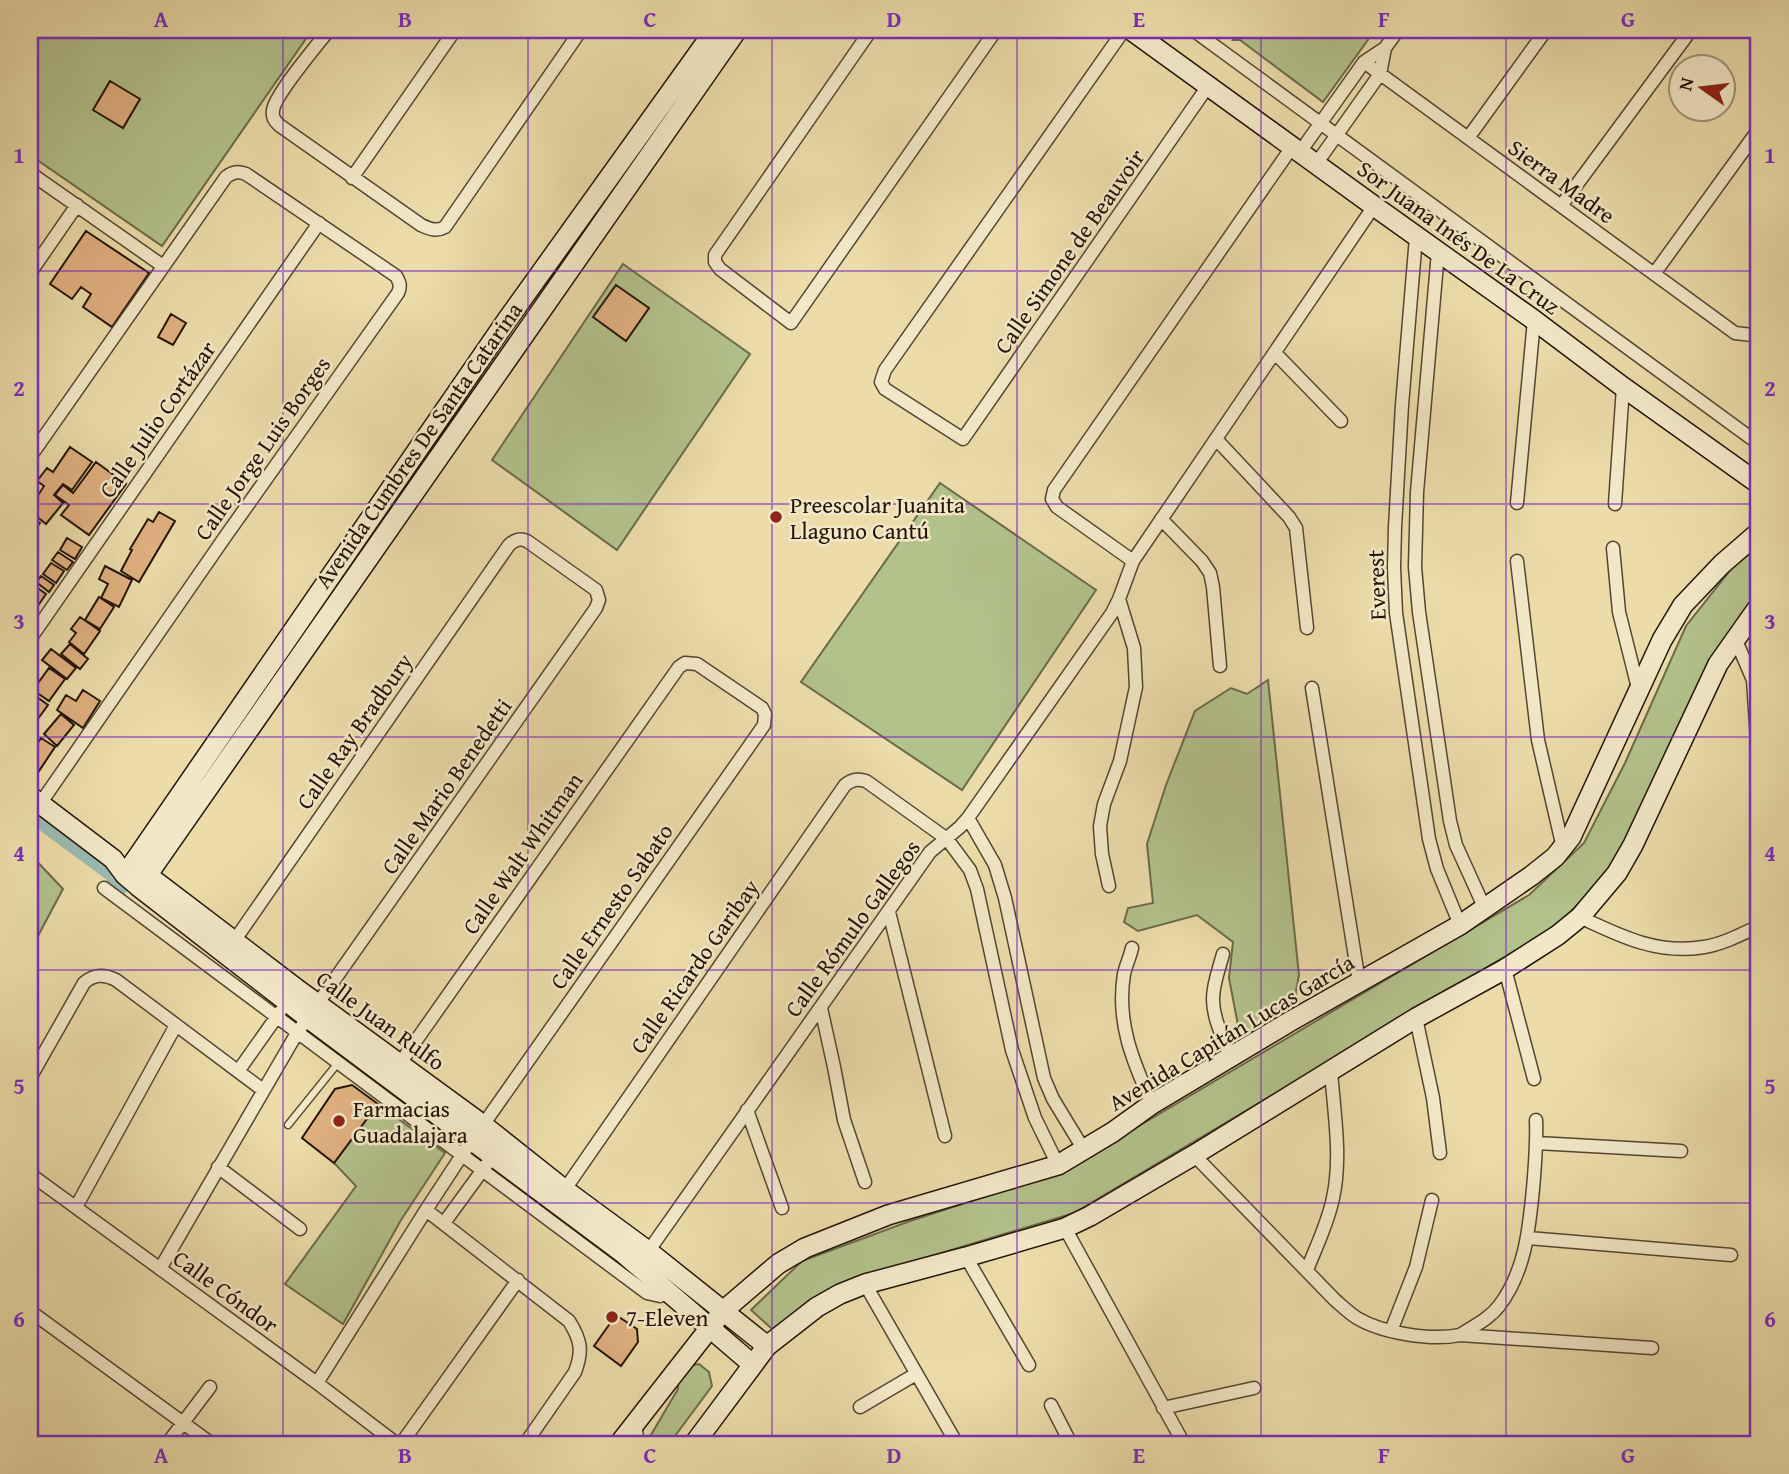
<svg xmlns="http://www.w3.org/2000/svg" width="1789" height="1474" viewBox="0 0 1789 1474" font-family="'Gentium Book Plus',serif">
<rect width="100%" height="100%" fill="#ebdca9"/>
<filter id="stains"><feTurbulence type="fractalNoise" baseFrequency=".00286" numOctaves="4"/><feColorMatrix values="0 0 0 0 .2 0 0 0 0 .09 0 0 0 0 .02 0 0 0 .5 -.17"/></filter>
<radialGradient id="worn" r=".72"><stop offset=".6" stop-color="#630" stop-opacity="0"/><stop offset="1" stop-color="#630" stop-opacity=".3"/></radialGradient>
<!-- green -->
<path fill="#b3c18b" stroke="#6b6a4a" stroke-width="2" d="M30,30H312L162,246L30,155Z
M1240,30H1375L1323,102L1240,40H1233Z
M623,264L750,354L617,550L492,460Z
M940,483L1096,590L962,790L801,682Z
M1759,546V598L1648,803L1606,875L1558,925L1074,1213L925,1258L827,1291L772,1329L751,1310L802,1261L910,1221L1061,1172L1529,895L1584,843L1625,763L1686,626L1732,568Z
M1268,680L1299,975L1293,1008L1241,1041L1229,978L1233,942L1197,915L1138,931L1124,922L1128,908L1153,903L1147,844L1166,785L1195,711L1231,688L1247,694Z
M30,854L63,889L30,951Z
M378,1104L445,1153L401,1220L343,1324L285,1284L356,1186L334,1163Z
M699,1364L709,1372L712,1386L669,1444H649L648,1440L678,1389V1379L688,1366Z"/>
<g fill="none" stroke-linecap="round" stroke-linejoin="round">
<!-- canal -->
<path stroke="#9abab1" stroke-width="18" d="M30,812L114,874L119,887"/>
</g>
<!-- building -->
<path fill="#e0b080" stroke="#231409" stroke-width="2" d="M110,81L140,99L123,128L93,110Z
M86,231L149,273L112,327L83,307L91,294L81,287L72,299L50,284Z
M616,285L649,308L626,341L593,317Z
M171,314L186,323L173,345L158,337Z
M70,447L92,462L72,490L63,484L54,495L63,503L46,524L30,511V494L32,492L37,497L44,486L37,481L47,468L53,472Z
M96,462L126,484L89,535L61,515L69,505L55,495L63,485L73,493Z
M159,512L175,521L139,582L121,571L132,550L130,549L148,519L153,522Z
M30,515L40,523L34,531L30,528Z
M67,538L82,547L75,559L60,550Z
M58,552L73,562L67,570L52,560Z
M51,563L64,571L56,583L43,574Z
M105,566L132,580L119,607L101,598L108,584L99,579Z
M41,576L54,585L49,592L36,582Z
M32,584L46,594L33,613L30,614V588Z
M99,597L114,607L100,629L85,620Z
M80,617L100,631L84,654L69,642L76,633L71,629Z
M70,644L88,659L80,669L61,654Z
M51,649L76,668L67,679L42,660Z
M49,668L65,679L49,701L33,690Z
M83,690L100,701L83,728L57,710L66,695L76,701Z
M33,694L48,705L32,727L30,726V698Z
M61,714L74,725L57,746L44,734Z
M41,738L55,747L39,771L30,764V754Z
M352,1085L378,1104L334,1163L302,1138L335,1089Z
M616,1315L637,1329L638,1342L621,1366L594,1346Z"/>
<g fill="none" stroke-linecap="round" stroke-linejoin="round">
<!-- lane casing -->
<g stroke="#554631" stroke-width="9">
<path id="lane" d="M288,1125L338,1063"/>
</g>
<!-- street casing -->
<g stroke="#554631" stroke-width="15">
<path id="street" d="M329,30C317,45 275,95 273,110C272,117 274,120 279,125L421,225C430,229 436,232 445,227L581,30
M871,30L715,255V262L720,269L791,323L996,30
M1124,30L885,370L881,382L885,389L963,439L1208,86
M1193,30L1759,444
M1364,62L1735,333L1752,335L1759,328
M1468,138L1546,30
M1300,152L1364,62L1385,48L1398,30
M1316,164L1380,74L1385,48
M30,173L163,266
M352,178L455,30
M1561,206L1691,30
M1416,237L1402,405L1395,527L1394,568L1396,613L1429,839L1437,869L1460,925
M1438,252L1417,492L1415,567L1419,612L1450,821L1456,845L1485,909
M30,273L77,205
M1654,274L1759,129
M1275,353L1341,421
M1216,439L1289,517L1296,528L1307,628
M30,457L226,177C233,172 237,171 246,174L396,276C400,283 401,286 398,293L225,537L40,804
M1517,503L1534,320
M1615,504L1623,387
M1161,519L1202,561L1210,573L1213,587L1220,666
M1613,548L1619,612L1639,692
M1133,561L1057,507L1052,499L1054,490L1292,147
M1517,561L1538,740L1563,848
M1735,638L1753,680L1759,769
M30,639L319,223
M1312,688L1359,982
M968,818L995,865L1005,898L1044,1078L1053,1099L1084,1150
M1109,886L1102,854L1100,826L1104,804L1120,761L1136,687L1134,648L1119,599
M104,888L647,1293L660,1296L671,1291
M889,912L945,1136
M1580,917C1620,936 1658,955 1704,947C1723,944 1742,934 1759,926
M1132,948C1130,957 1126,965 1124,974C1116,1022 1133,1062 1152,1104
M1223,954C1219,969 1213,984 1213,999C1213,1019 1224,1040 1231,1059
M1505,969L1534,1079
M821,1008L834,1067L844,1120L865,1182
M1416,1018L1433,1098L1440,1153
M239,1070L280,1012
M30,1078L84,983C94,974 104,974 116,980L263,1090
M747,1110L782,1208
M1537,1143L1681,1151
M1194,1155L1335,1300C1342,1306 1349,1313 1357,1318C1382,1333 1431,1341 1460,1335L1652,1348
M218,1167L300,1229
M30,1174L317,1383L397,1444
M561,1195L845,785C853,779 857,779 866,781L947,839L970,870L977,889L1012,1050L1035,1118L1058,1165
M76,1207L176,1025
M426,1210L569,1321C581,1340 583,1351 575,1372L525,1444
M444,1223L487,1164
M1065,1228L1184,1444
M1528,1238L1731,1255
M645,1256L930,852L960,827L968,818L1112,613L1119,599L1133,561L1374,206
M966,1257L1029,1365
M160,1269L297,1033L596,608L599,600L596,590L527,541C519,538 515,540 509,545L230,947
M1307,1270C1316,1247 1328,1223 1333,1198C1342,1157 1334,1113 1331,1071
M865,1284L957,1444
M30,1311L212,1444
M1391,1331L1416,1267L1432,1200
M1460,1335C1474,1326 1489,1319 1499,1306C1525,1272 1529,1230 1533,1189C1535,1166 1537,1143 1536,1120
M317,1383L426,1210L462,1155L764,725L765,714L762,708L697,664L685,663L679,667L396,1069
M1051,1405L1071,1444
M860,1407L916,1374
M1163,1408L1254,1388
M635,1423L638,1444
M167,1444L210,1387
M401,1444L518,1280"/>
</g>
<!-- secondary casing -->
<g stroke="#231409" stroke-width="22">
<path id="secondary" d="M1131,30L1374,206L1534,320L1623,387L1759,484
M30,796L113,859L125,875L139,887L308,1018L624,1254L752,1364
M138,868L297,989L483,1125L565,1190L648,1251L767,1346
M125,875L507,320L715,30
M139,887L737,30
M619,1444L723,1311L778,1264L805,1248L888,1215L1058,1165L1113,1132L1152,1104L1289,1022L1460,925L1531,876L1555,857L1571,837L1662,640L1683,605L1722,564L1759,532
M694,1444L767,1346L817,1307L840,1294L865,1284L966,1257L1065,1228L1090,1216L1194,1155L1416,1018L1505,969L1558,935L1580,917L1617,873L1633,845L1718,664L1759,606"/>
</g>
<!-- lane -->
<use href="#lane" stroke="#f2e8c7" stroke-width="6"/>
<!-- street -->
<use href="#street" stroke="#f2e8c7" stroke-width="12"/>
<!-- secondary -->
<use href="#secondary" stroke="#f2e8c7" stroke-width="19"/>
</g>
<!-- grid -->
<path fill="none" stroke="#7b2cbf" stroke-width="2" stroke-opacity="0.55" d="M283,30V1444M528,30V1444M772,30V1444M1017,30V1444M1261,30V1444M1506,30V1444M30,271H1759M30,504H1759M30,737H1759M30,970H1759M30,1203H1759"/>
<!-- markers -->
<g fill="#8f2418" stroke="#f2e8c7" stroke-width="2.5">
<circle cx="776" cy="517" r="7"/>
<circle cx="339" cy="1121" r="7"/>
<circle cx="612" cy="1317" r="7"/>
</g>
<g text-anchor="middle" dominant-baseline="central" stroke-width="5" stroke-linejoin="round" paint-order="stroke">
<!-- street labels -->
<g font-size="23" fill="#231409" stroke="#f2e8c7">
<text transform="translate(1562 181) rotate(36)">Sierra Madre</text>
<text transform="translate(1459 237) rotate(36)">Sor Juana Inés De La Cruz</text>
<text transform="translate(1069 251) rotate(-55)">Calle Simone de Beauvoir</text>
<text transform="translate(157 419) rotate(-55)">Calle Julio Cortázar</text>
<text transform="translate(418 445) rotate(-55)">Avenida Cumbres De Santa Catarina</text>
<text transform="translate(262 448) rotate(-55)">Calle Jorge Luis Borges</text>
<text transform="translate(1376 585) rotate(-92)">Everest</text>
<text transform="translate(354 731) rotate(-55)">Calle Ray Bradbury</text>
<text transform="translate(446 786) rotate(-55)">Calle Mario Benedetti</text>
<text transform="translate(522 853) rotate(-55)">Calle Walt Whitman</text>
<text transform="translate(611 906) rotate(-55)">Calle Ernesto Sabato</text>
<text transform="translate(852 928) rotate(-54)">Calle Rómulo Gallegos</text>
<text transform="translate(694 966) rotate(-55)">Calle Ricardo Garibay</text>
<text transform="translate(381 1020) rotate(36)">Calle Juan Rulfo</text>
<text transform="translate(1231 1032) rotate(-31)">Avenida Capitán Lucas García</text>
<text transform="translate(226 1291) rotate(36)">Calle Cóndor</text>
</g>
<!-- poi labels -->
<g font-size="23" fill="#231409" stroke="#f2e8c7" text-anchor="start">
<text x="790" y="504">Preescolar Juanita<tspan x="790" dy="26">Llaguno Cantú</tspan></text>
<text x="353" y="1108">Farmacias<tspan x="353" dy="26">Guadalajara</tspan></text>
<text x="626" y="1317">7-Eleven</text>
</g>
</g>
<!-- margin -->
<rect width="1789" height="1474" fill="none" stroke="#ebdca9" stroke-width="77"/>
<!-- north arrow -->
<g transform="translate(1702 88) rotate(284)"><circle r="33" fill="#f2e8c7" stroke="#9f937b" stroke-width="2"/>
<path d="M0-5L12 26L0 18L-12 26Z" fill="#8f2418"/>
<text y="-10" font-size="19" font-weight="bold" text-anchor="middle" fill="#231409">N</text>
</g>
<rect x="38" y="38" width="1712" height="1398" fill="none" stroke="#7b2cbf" stroke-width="2.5"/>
<g font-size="23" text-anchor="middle" font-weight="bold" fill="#7b2cbf">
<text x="161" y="27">A</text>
<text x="405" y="27">B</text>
<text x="650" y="27">C</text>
<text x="894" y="27">D</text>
<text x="1139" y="27">E</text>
<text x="1384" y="27">F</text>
<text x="1628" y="27">G</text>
<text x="19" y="163">1</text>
<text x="1770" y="163">1</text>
<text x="19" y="396">2</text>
<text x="1770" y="396">2</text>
<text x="19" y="629">3</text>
<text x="1770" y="629">3</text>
<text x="19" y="861">4</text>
<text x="1770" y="861">4</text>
<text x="19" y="1094">5</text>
<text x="1770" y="1094">5</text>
<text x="19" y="1327">6</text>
<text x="1770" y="1327">6</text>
<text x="161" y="1463">A</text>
<text x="405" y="1463">B</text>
<text x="650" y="1463">C</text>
<text x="894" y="1463">D</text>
<text x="1139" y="1463">E</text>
<text x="1384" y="1463">F</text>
<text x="1628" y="1463">G</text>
</g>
<rect width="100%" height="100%" filter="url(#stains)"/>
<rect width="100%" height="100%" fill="url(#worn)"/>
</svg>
